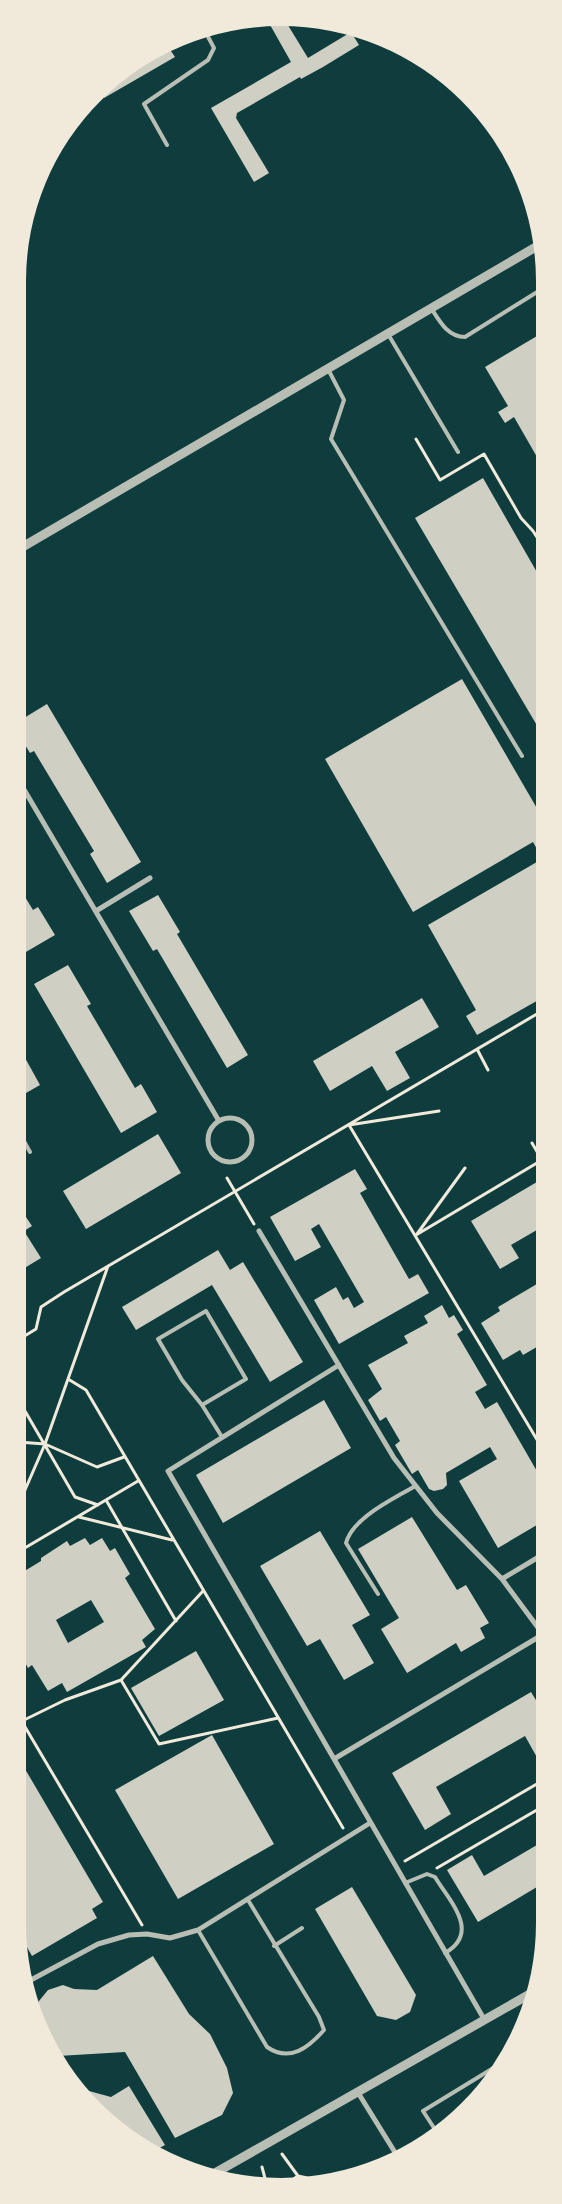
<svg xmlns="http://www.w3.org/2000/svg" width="562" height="2204" viewBox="0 0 562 2204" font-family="'Space Grotesk',sans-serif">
<rect width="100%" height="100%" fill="#0f3d3e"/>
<!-- building -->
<path fill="#cfcfc3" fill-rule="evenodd" d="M286,22L308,58L351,32L359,45L323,67L301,79L300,77L237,113L236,118L269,173L254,182L211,108L291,62L269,23Z
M169,48L175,57L104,98L101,94L121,72Z
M542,333V454L537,457L514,417L505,423L498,412L508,406L485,367Z
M483,478L542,581V734L415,518Z
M462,679L542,817V858L533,842L413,912L325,759Z
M47,704L141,862L107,883L90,854L94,851L34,751L30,753L19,735V721Z
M542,859V998L477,1035L466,1016L476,1010L428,925Z
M19,887L33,910L38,907L55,935L19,956Z
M158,895L180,932L177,934L248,1055L227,1068L157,949L153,951L129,911Z
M68,965L91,1004L87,1006L135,1088L141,1084L157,1112L121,1133L34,984Z
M422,998L439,1027L395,1052L410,1078L387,1091L372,1066L330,1091L313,1061Z
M19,1047L40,1085L19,1097Z
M158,1134L181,1173L86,1229L63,1191Z
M355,1169L367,1189L360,1193L409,1279L418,1274L429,1293L339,1344L314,1300L336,1287L343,1300L348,1297L354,1308L364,1302L319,1224L311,1229L321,1247L295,1261L270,1217Z
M542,1179V1227L511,1245L519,1258L500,1269L471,1221Z
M18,1205L32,1226L24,1231L41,1258L18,1272Z
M218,1250L230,1270L243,1262L303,1362L270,1382L212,1285L136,1330L122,1307Z
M542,1281V1344L523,1355L520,1350L503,1360L481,1323L500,1311L498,1307Z
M442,1305L449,1318L454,1315L463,1330L457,1334L487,1385L475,1392L485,1409L497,1402L542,1480V1522L498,1548L459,1481L497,1459L490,1447L446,1473L447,1485L443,1489L434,1491L429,1489L418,1470L412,1474L395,1445L400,1441L386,1417L380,1421L368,1400L382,1389L368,1365L408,1343L404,1336L428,1323L424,1316Z
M324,1400L351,1448L223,1523L196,1475Z
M412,1517L457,1590L466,1585L489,1623L480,1628L485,1638L461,1652L456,1643L407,1673L381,1629L399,1618L358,1549Z
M320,1531L370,1615L352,1625L374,1663L344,1680L320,1639L307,1646L260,1566Z
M85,1538L90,1545L102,1538L110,1551L115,1548L130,1574L125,1578L155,1629L142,1640L146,1647L67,1692L62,1683L48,1691L32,1665L28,1668L18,1650V1575L41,1561V1558L67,1541L70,1546ZM91,1600L104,1622L68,1643L56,1620Z
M196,1651L224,1700L159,1736L131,1688Z
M531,1692L542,1710V1759L539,1761L525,1736L436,1787L451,1814L425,1830L392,1773Z
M212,1735L274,1844L178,1899L115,1790Z
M18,1757L103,1902L92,1909L97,1918L32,1956L23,1940L21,1941L18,1923Z
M542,1842V1884L478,1922L447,1870L472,1855L484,1876Z
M352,1887L416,1995L410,2012L396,2020L377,2016L315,1909Z
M153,1956L189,2014L210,2034L227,2068L233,2093L222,2115L175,2138L125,2052L58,2056L37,2024L35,2013L39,2001L48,1990L63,1985L74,1989L97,1990Z
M129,2086L165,2145L154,2151L83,2097L78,2088L111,2097Z"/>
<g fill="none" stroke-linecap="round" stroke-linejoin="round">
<!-- path -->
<path stroke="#f1e9da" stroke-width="3" d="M416,439L440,480L484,454L521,518L533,531L542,545
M477,1049L488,1070
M439,1111L349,1125L542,1448
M532,1143L542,1160
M227,1178L254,1224
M417,1234L465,1168
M416,1235L542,1160
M18,1340L36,1329L41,1307L64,1292L542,1011
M68,1379L86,1390L343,1828
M18,1399L75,1497L98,1505
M18,1442L45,1444L97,1467L124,1457
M106,1500L176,1621
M18,1506L45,1444L108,1266
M79,1517L172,1540
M18,1552L138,1481
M121,1680L203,1591
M18,1715L142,1925
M22,1721L65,1700L121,1680L159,1744L278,1718
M405,1861L542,1781
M437,1868L542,1807
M282,2154L298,2176L312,2179L358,2173
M262,2167L267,2186
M286,2184L298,2176"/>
<!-- service -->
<path stroke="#b8beb3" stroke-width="4" d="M167,145L144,104L208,60L214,48L205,31
M431,308C440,322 448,337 465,337L542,289
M388,334L458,452
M328,369L344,400L331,439L522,756
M19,1132L30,1152
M202,1405L182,1380L158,1339L206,1311L246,1379L202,1405L222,1437
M378,1594L346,1543C353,1517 394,1499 415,1486
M405,1883L427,1874L435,1877C450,1902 481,1932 445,1953
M198,1930L267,2047C290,2063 309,2047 324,2030L319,2017L248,1900
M274,1946L302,1928
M438,2134L423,2111L495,2067L497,2069"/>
<!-- minor -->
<path stroke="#b8beb3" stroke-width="5" d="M19,781L219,1121
M96,911L150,878
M208 1140a22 22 0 1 1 44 0a22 22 0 1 1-44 0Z
M259,1231L394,1458L437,1513L502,1579L542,1633
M339,1365L168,1471L484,2019
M502,1579L542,1555
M334,1759L542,1635
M29,1981L98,1944L129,1935L147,1934L170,1938L198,1930L370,1823
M357,2091L396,2154"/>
<!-- tertiary -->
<path stroke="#b8beb3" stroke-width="9" d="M19,549L541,244
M215,2173L530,1994"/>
</g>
<!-- crop -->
<path d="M0 0H562V2204H0ZM281 26H281A255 255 0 0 1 536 281V1923A255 255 0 0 1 281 2178H281A255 255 0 0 1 26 1923V281A255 255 0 0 1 281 26Z" fill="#f1e9da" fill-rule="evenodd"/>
</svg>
